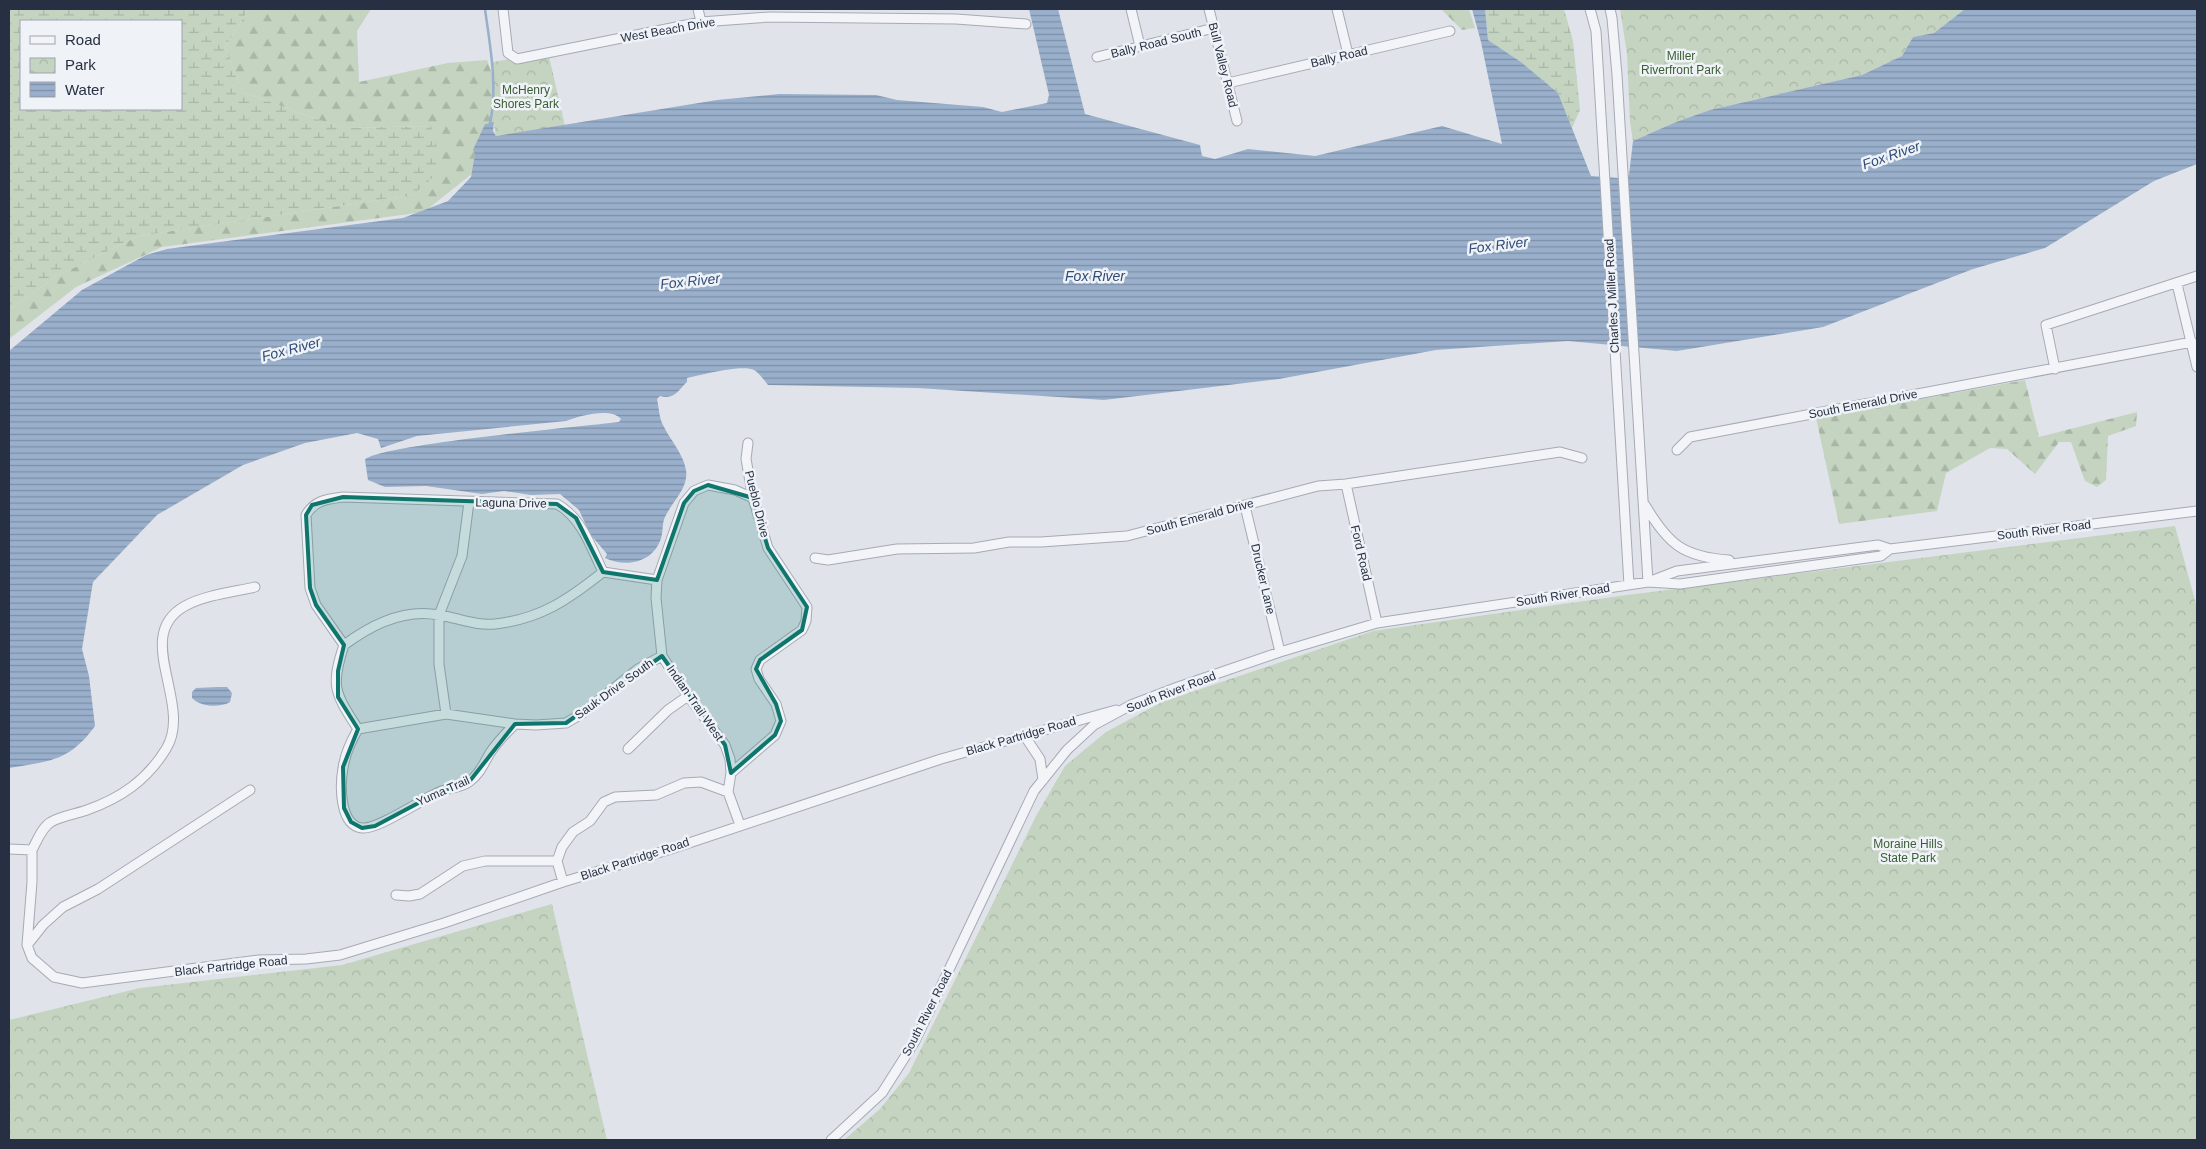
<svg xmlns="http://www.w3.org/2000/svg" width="2206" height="1149" viewBox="0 0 2206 1149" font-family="Arial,sans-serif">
<defs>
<pattern id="forest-firs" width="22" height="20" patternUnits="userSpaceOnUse" patternTransform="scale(1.25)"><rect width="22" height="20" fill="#c4d4c0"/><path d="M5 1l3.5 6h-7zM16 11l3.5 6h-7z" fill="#a8b6a6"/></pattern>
<pattern id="wetland-marsh" width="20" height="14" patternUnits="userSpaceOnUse" patternTransform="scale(1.25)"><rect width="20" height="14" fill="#c4d4c0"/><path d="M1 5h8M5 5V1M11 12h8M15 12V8" fill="none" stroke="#a8b6a6"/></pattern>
<pattern id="park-crowns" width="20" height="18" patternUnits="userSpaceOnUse" patternTransform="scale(1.25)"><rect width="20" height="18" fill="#c4d4c0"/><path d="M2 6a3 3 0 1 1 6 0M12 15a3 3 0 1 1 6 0" fill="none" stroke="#a8b6a6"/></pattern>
<pattern id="water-rules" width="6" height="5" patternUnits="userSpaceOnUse" patternTransform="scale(1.25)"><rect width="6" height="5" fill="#99afcb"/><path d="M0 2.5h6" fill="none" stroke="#7d8fa6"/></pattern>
</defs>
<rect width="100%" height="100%" fill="#e0e3ea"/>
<!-- forest -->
<path fill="url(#forest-firs)" d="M249,9H371L357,31L359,82L448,63L487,60L499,94L497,121L485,124L475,154L473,173L424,212L162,247L76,287L9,339V310L55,277L138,236L413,195L431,126L342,128L242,92L225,47Z
M1441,9H1469L1475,28L1462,30Z
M2025,380L2039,437L2137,412L2136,426L2108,436L2106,480L2097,487L2085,481L2071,442H2059L2035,474L2007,449L1990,448L1946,473L1937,511L1839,524L1816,418Z"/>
<!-- wetland -->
<path fill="url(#wetland-marsh)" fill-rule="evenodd" d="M9,9H249L225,47L242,92L342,128L431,126L441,170L413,195L138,236L55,277L9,310ZM21,21H181V109H21Z
M1485,9H1564L1573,41L1580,110L1572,128L1558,93L1521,62L1488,40Z"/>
<!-- park -->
<path fill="url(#park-crowns)" d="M1620,9H1965L1934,33L1913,37L1902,56L1862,75L1710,110L1676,122L1633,141L1630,122L1627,54Z
M548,52L565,126L496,136C493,130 494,75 493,62Z
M2175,526L2197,608V1140H844L880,1109L909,1073L1036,816L1065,766L1106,732L1162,702L1373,631L1627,595Z
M552,904L607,1140H9V1020L140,988L342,965Z"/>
<!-- water -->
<path fill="url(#water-rules)" d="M1029,9H1058L1085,114L1200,145L1202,156L1215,159L1248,149L1315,156L1442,126L1502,144L1481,42L1472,9H1485L1488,40L1521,62L1558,93L1591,176L1619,178L1629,175L1633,141L1676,122L1710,110L1862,75L1902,56L1913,37L1934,33L1965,9H2197V164L2154,181L2045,248L1973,269L1823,327L1677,351L1568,341L1436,350L1279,379L1104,400L918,388L768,385C764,380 759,373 754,370C743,364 700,375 687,378V382C678,390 675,400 660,396L657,399C659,407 659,418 663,425C670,440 683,453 686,470C689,487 673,501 666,515C661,523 664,533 660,541C651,564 624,567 605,558L607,554L590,534L579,510L560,494L531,495L504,491L482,494L426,486L385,487L368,480L365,460C375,445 587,426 619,422L621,419C611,407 579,416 566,421L417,436L381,448L378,439L357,433L305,443L243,465L157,515L93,582L82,649L89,676L95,726C69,762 49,761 9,768V351L82,290L146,255L167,249L403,218L448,201L471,177L475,154L473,150L485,124L494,122L493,131L496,136L717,100L779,94L876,95L897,100L983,107L1002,112L1047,103L1049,95Z
M218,687H227L232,693L230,702C220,708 200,707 192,698V692L196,688Z"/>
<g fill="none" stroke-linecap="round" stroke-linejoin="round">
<!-- stream -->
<path stroke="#99afcb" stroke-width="2.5" d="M485,9C490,46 498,86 490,124"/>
<!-- minor casing -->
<g stroke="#a5aab4" stroke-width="11">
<path id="minor" d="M503,9L508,53L517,59L701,22L769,17L956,19L1026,24
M698,9L701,22
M1131,9L1140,46
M1209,9L1237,121
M1337,9L1348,54
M1590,9L1596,31L1629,585
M1610,9L1612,18L1617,75L1648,582
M1097,57L1214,28
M1228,83L1450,31
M2177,284L2197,367
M2055,369L2046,325L2197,276
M1677,450L1690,437L2192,342
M1346,484L1377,623
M1645,505C1668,544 1683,557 1729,560
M1245,506L1280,652
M815,558L828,560L897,549L974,548L1009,542H1041L1127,536L1318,486L1346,484L1560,452L1582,458
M657,580L656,598L662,656L688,696L725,745L730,759L731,773L728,792L740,825
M1651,581L1677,571L1878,545L1890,549L2197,511
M344,645L316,605L310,588L306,515C315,500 327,499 343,497L557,504C582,518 591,547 603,572L657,580L684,503L694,491L708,485L735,490L753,498
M344,645C372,624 404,608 439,615C458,618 476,626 495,624C541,619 569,599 603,572
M344,645C330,687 335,693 358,729
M446,714L439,664V615L462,556L469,502
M358,729L446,714L515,724L536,725L566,723L583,713L638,669L662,656
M358,729C351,741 345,754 343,768C340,785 339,825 362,828C378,830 423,798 442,791C450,788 463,787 470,781C480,774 484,763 490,753C497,742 506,733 515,724
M1024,735L1040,759L1043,780
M628,749L668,710L688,696
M731,773L775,735L781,721L776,704L759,679L756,669L760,660L802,630L806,621L807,607L768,548L753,498L746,459L748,443
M9,849L32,850C37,841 42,827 51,822C61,816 76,814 87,810C121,798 147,780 166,749C194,704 131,636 185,606C205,595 233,592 255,587
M32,850V882L27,945L32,958L54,977L82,983L259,960L306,959L340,955L444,923L563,882L671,849L941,759L1116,710
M557,861L563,882
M396,895L409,896L420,894L463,866L485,861H557L562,847L573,832L590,821L604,802L615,797L656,795L684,783L701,782L728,792
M28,944L43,925L63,907L98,889L250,790
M831,1140L882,1093L915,1041L1034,791L1067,750L1094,725L1131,705L1178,687L1280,652L1377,623L1648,582L1680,584L1881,556L1890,549"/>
</g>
<!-- minor -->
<use href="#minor" stroke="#f3f4f8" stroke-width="9"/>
</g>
<!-- marked area -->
<path fill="#0f766e" fill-opacity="0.2" stroke="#0f766e" stroke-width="4" stroke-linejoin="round" d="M708,485L753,498L768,548L807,607L802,630L760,660L756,669L776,704L781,721L775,735L731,773L725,745L662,656L566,723L515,724L469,782L441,791L375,826L362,828L351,822L344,808L343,767L358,729L338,697V671L344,645L316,605L310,588L306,515L312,505L343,497L557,504L576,518L603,572L657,580L684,503L694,491Z"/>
<g text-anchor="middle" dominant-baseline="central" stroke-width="5" stroke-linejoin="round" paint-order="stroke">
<!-- street labels -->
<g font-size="12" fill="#273042" stroke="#eff2f7">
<text transform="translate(668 30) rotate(-10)">West Beach Drive</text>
<text transform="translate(1156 43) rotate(-14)">Bally Road South</text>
<text transform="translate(1339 57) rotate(-13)">Bally Road</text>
<text transform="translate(1223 65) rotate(76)">Bull Valley Road</text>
<text transform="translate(1612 296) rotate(-93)">Charles J Miller Road</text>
<text transform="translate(1863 404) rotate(-11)">South Emerald Drive</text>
<text transform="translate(511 503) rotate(1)">Laguna Drive</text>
<text transform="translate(757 504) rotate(76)">Pueblo Drive</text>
<text transform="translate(1200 517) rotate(-15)">South Emerald Drive</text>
<text transform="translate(2044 530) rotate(-7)">South River Road</text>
<text transform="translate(1361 553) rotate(77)">Ford Road</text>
<text transform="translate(1263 579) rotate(77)">Drucker Lane</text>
<text transform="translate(1563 595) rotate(-9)">South River Road</text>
<text transform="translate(614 689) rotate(-36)">Sauk Drive South</text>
<text transform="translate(1171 692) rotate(-21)">South River Road</text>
<text transform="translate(695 703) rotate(55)">Indian Trail West</text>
<text transform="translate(1021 736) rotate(-16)">Black Partridge Road</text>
<text transform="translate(443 791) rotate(-24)">Yuma Trail</text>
<text transform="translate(635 859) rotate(-18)">Black Partridge Road</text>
<text transform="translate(231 966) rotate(-6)">Black Partridge Road</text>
<text transform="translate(927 1013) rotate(-63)">South River Road</text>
</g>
<!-- park labels -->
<g font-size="12" fill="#3a5e34" stroke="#eff2f7">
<text x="1681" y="56">Miller<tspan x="1681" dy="14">Riverfront Park</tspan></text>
<text x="526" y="90">McHenry<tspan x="526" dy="14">Shores Park</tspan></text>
<text x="1908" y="844">Moraine Hills<tspan x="1908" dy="14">State Park</tspan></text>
</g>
<!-- water labels -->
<g font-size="14" font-style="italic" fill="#2f4c78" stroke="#eff2f7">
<text transform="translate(1891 155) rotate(-19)">Fox River</text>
<text transform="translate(1498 245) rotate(-7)">Fox River</text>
<text x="1095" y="276">Fox River</text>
<text transform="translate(690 281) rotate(-6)">Fox River</text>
<text transform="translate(291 349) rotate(-15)">Fox River</text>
</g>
</g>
<!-- border -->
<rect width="2206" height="1149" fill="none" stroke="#273042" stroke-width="20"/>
<!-- legend -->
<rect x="20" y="20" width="162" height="90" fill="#eff2f7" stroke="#9fa4af"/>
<rect x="30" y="36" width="25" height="8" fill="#f3f4f8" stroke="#9fa4af"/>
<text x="65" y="45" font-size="15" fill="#273042">Road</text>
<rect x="30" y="58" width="25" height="15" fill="url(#park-crowns)" stroke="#9fa4af"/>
<text x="65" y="70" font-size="15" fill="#273042">Park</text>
<rect x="30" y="82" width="25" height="15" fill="url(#water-rules)" stroke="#9fa4af"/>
<text x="65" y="95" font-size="15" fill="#273042">Water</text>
</svg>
